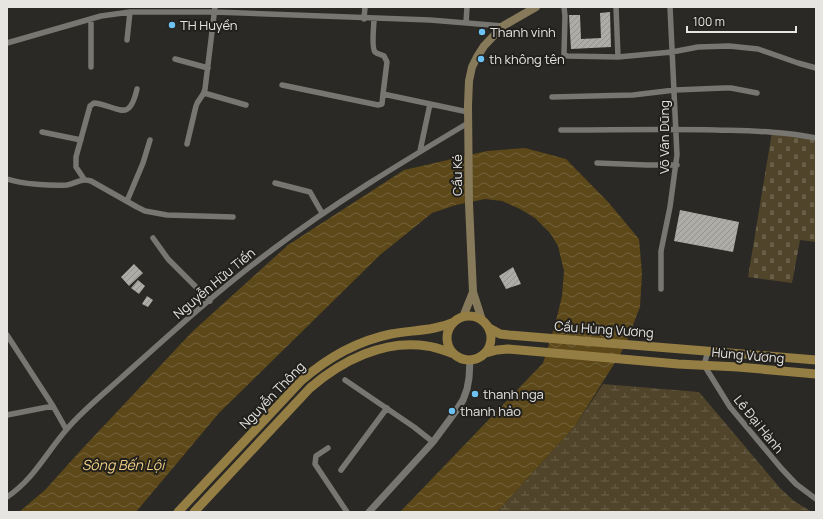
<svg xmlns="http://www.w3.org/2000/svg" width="823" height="519" viewBox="0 0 823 519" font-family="Manrope,sans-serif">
<defs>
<pattern id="wetland-marsh" width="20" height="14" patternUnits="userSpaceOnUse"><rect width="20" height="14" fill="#50442a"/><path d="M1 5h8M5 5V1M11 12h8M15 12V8" fill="none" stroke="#695f49"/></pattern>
<pattern id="cemetery-stones" width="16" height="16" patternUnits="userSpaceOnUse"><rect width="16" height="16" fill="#50442a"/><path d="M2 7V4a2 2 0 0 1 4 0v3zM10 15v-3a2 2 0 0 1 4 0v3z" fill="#695f49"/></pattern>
<pattern id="water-waves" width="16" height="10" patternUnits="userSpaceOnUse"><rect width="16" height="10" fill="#5c4819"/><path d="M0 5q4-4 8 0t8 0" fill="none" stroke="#73623a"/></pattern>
<pattern id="building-hatch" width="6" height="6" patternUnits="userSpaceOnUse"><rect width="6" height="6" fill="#aeaca6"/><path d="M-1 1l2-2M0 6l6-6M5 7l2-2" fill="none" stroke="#94928e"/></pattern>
</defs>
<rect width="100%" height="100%" fill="#2b2925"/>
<!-- wetland -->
<path fill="url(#wetland-marsh)" d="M603,384L699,392L780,488L794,501L812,512H497L575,426Z"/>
<!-- cemetery -->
<path fill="url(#cemetery-stones)" d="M772,132L816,136V242L800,240L792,283L748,277Z"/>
<!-- water -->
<path fill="url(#water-waves)" d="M525,148L566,159L609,203L639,239L642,273L640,307L626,343L621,353L575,426L497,512H400L543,363L555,325L562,296L564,271L558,246L550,233L535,218L520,209L502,201L485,199L456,205L432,213L380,255L219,413L136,512H19L45,490L82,449L192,332L288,245L404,170L487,151Z"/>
<!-- building -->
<path fill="url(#building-hatch)" d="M610,12L611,47L571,49L569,15H580L581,39L601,38L600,13Z
M680,210L739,222L733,252L674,241Z
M134,264L143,273L129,286L121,277Z
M513,267L521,284L506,289L499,276Z
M138,280L145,286L139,294L131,288Z
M147,296L153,300L148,307L142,304Z"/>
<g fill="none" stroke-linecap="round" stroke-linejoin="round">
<!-- minor -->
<path stroke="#787671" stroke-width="5.5" d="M564,7L565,16L564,54L567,56L618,57L672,52L698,47L729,46L758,49L798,63L816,68
M616,7L618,57
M91,19V67
M364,19L365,7
M374,19C374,26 371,47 375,52C377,54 382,55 384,56L387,62L383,94
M466,23L467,7
M127,40L130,12
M7,43L101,16L130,12H215L430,20L503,26
M175,59L208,68
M282,85L378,105L382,104L383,94L468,112
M204,93L246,105
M552,97L633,95L675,90L724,88H731L757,93
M561,130C612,130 664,129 716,130C750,131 783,131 816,138
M42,132L81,140
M187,144L196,106C198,99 204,96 205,89L215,7
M420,151L430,104
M597,163L647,165H677
M7,179C22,184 51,186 67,185C78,183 80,178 91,181L137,207L145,211L167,215L233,217
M84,179L76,167V157L90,106L94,103C119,106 129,124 137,89
M275,183L310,192L322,213
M127,201L143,163L150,140
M153,238L168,259L210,301
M661,289V251L670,207L677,155L670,7
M7,335L53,406L66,429
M708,351L704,365L730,407L781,468L796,484L816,499
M345,380L414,427L433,442
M7,415L53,406
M328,448L316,456L315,464L347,512
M341,470L387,408
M7,497C34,479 46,453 67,429C81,412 103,394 120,379C169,335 218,290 272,250C334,203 401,163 468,123"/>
<!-- tertiary -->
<path stroke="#787671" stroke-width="7" d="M369,512L433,442L456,411L463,400L467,389L469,378L470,360"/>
<!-- secondary -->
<path stroke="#867a5a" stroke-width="8" d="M463,317L473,292
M482,320L473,292L469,204L468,105L469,81L472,67L477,57L484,46L503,26L536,7"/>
<!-- primary -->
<path stroke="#957e43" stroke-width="9" d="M447 338a22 22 0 1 1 44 0a22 22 0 1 1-44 0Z
M489,328L500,334L509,335L816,360
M486,353L497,350L508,349L678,364L738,367L816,374
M178,512L301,381C327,358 357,341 391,334C412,330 434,331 454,322
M194,512L310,388C341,361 384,339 427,346C436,347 445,351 454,354"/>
</g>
<!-- markers -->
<g fill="#6ec2f3" stroke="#22201c" stroke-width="1.5">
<circle cx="172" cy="25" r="4"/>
<circle cx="482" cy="32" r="4"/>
<circle cx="481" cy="59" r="4"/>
<circle cx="475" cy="394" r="4"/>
<circle cx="452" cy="411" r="4"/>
</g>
<g text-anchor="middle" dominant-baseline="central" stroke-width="4" stroke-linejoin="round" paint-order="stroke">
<!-- poi labels -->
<g font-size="13" fill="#e6e5e2" stroke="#22201c" text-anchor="start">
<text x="180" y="25">TH Huyền</text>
<text x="490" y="32">Thanh vinh</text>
<text x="489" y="59">th không tên</text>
<text x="483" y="394">thanh nga</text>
<text x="460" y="411">thanh hảo</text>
</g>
<!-- street labels -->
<g font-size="13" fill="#e6e5e2" stroke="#22201c">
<text transform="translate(664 137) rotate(-90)">Võ Văn Dũng</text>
<text transform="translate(457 175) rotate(-90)">Cầu Ké</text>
<text transform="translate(214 283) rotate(-40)">Nguyễn Hữu Tiến</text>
<text transform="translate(604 329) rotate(4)">Cầu Hùng Vương</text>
<text transform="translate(748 355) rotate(5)">Hùng Vương</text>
<text transform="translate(272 395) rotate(-46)">Nguyễn Thông</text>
<text transform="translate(759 424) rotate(51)">Lê Đại Hành</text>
</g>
<!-- water labels -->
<g font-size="14" font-style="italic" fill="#f0cf85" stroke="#22201c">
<text x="123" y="464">Sông Bến Lội</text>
</g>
</g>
<!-- border -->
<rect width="823" height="519" fill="none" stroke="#e6e5e2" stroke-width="16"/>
<!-- scale -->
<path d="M687 26v6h109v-6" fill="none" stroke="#e6e5e2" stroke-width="2"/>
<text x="693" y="26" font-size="12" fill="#e6e5e2" stroke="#22201c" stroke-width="3" paint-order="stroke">100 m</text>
</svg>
